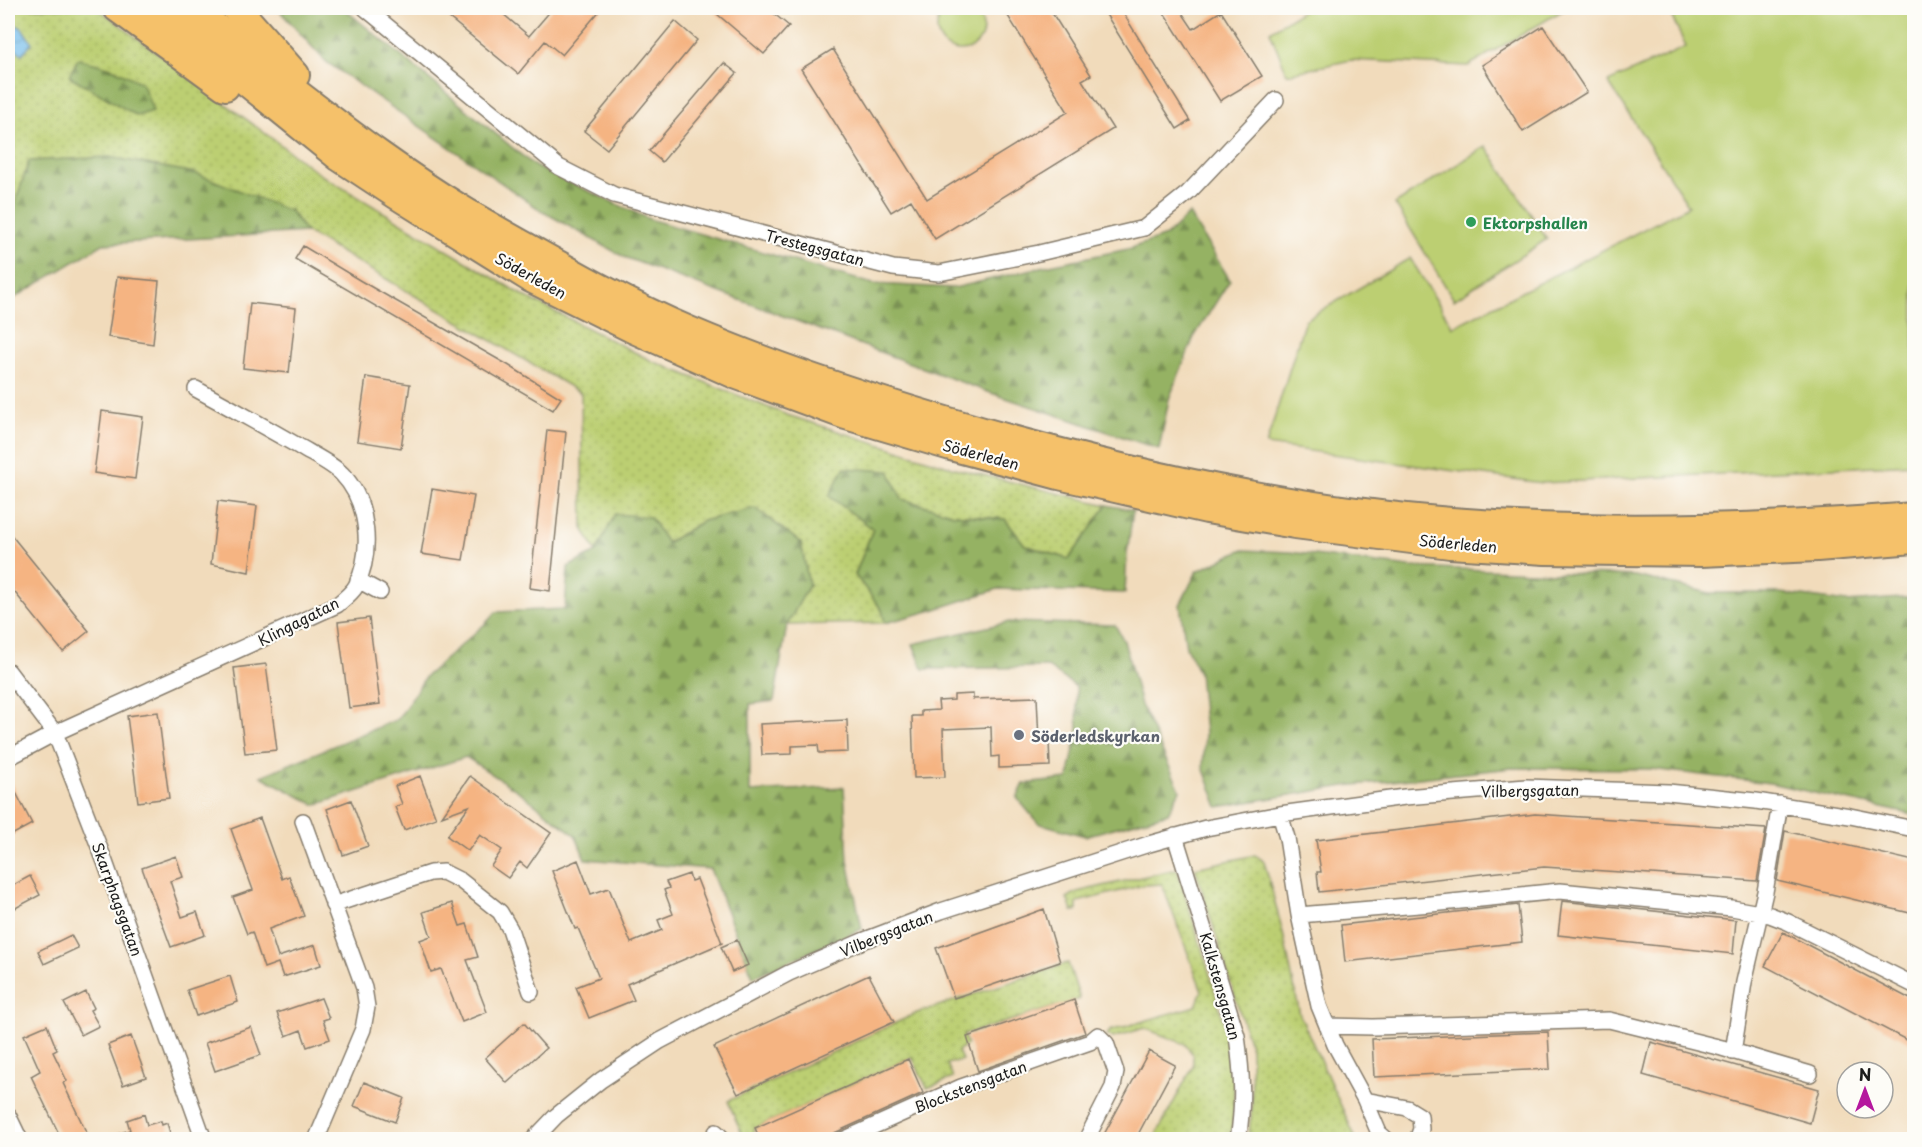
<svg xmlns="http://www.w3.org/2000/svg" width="1922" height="1147" viewBox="0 0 1922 1147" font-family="'Playpen Sans',sans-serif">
<defs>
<pattern id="grass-dots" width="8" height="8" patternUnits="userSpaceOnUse" patternTransform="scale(1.5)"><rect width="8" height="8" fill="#bccf72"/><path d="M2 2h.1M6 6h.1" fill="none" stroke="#a1b162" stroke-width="1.8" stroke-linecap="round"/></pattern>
<pattern id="forest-firs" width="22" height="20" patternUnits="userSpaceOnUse" patternTransform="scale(1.5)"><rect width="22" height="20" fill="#95b264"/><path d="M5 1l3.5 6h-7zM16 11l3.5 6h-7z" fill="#799052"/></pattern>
<pattern id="water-waves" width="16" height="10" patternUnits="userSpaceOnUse" patternTransform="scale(1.5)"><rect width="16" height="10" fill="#74bdec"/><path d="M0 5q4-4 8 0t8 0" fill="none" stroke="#64a2ca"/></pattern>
</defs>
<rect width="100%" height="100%" fill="#fdfcf7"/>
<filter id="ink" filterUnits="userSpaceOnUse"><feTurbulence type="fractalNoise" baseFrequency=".0167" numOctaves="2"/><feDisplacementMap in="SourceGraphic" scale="12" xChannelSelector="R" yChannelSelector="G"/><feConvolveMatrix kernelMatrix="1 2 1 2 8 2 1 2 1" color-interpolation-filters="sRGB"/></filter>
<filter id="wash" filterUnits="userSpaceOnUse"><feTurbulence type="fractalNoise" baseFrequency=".008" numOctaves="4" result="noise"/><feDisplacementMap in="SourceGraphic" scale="24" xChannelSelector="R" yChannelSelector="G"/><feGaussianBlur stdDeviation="1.35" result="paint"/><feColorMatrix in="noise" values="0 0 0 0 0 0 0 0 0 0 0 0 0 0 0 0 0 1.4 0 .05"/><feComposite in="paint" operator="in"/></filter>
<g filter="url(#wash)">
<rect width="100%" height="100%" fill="#f1dbbb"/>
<!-- grass -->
<path fill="url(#grass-dots)" stroke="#6c7647" stroke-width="1.5" d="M8,8H97L321,175L524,296L652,361L787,415L958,469L1107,505L1070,560L1024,545L1005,519L954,514L902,499L873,529L855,575L882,610L885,623L787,625L809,585L801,543L755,508L703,521L666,543L596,552L583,528L581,393L306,232L290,210L29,161L15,204L8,209V44L22,54V28L8,21Z
M1255,855L1264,861L1283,933L1300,1015L1356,1139H1248L1252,1108L1251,1048L1195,868Z
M1177,869C1187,901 1197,933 1207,965C1225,1024 1242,1077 1230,1139H1154L1193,1066V1055L1185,1044L1144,1028L1113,1038L1107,1035L1110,1031L1196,1006L1202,991L1162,884L1144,885L1077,902V911H1072L1067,898L1077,892Z
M1068,963L1080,999L963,1035L967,1044L958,1051L962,1060L947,1064L953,1078L927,1088L912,1057L753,1129L757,1139H744L728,1101L917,1013Z"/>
<!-- forest -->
<path fill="url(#forest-firs)" stroke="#586740" stroke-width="1.5" d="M277,8H343L536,167L649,219L873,284L954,288L1045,266L1128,249L1166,236L1189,214L1230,280L1194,337L1169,399L1159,449L988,392L624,257L542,211L325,61Z
M78,59L112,68L142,83L153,111L137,116L69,76Z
M109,157L195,173L290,211L306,232L103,244L8,302V209L15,204L29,161Z
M844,468L889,471L902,499L954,514L1005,519L1025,545L1069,559L1107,505L1133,510L1127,554L1125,593L998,589L933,610L885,623L882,610L855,575L873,529L829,496Z
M755,508L801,543L809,585L787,625L774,701L750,704V792L844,787L848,861L862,929L753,977L710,869L585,859L576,836L521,793L466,757L315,805L261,776L398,719L426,676L486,623L496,612L565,609L568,567L596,552L615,514L650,517L667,543L703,521Z
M1241,550L1290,552L1410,567L1635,576L1710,593H1780L1847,602L1914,597V815L1770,783L1651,769L1512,768L1345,786L1218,807L1203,767L1205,733L1199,673L1186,647L1180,605L1197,571Z
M1009,622L1115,625L1124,641L1141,705L1180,790L1168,813L1085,836L1038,823L1017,798L1024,784L1068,779L1078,730L1076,687L1048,667L923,669L913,644Z"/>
<!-- park -->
<path fill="#bccf72" stroke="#6c7647" stroke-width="1.5" d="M937 28a23 23 0 1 1 46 0a23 23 0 1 1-46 0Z
M1307,8H1567L1468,66L1351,60L1287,74L1270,31Z
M1681,8H1914V464L1542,483L1266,445L1305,320L1410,258L1453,327L1689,206L1608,82L1686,47L1671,15Z
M1486,146L1547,239L1454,300L1395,204Z"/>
<!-- water -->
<path fill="url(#water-waves)" stroke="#486c84" stroke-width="1.5" d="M8,21L22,28L32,43L22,54L8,44Z"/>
<g id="blocks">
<!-- building -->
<path fill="#f5b482" d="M437,8H496L529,36L553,8H602L562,55L545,41L518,74Z
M710,8H767L789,26L764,54Z
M1003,8H1049L1091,75L1082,80L1113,129L935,239L911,200L891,212L801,69L833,49L927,199L1068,112Z
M1102,8H1120L1190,121L1177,129Z
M1161,8H1179L1193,29L1221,11L1262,76L1220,101Z
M675,21L697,40L607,149L584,131Z
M1543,26L1587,92L1523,132L1482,65Z
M724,63L737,73L662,162L649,151Z
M303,246L361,281L508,365L561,398L553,410L295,259Z
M117,277L159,281L153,344L108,337Z
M250,303L296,308L289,373L243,368Z
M366,377L410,384L401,448L357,441Z
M102,411L143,417L135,479L94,473Z
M547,430L566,432L550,591L530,588Z
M432,489L474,496L463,560L421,554Z
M218,501L257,506L249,572L211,564Z
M8,531L89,631L63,652L8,584Z
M369,618L380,704L349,708L338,622Z
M266,664L277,750L245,753L234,668Z
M973,694V699L1037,697L1039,741H1049L1050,766L999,768V756L992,757L991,727L943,729L945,777L914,778L912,716H921V711L939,710L938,701L954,700V695Z
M158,712L169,798L138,802L127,716Z
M847,720L848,752L819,753L818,745L792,746V754L762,755L760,724Z
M420,776L436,818L404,830L395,807L402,804L395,786Z
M470,776L551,833L527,868L520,862L508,878L491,866L502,850L480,835L468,851L447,836L469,806L442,816Z
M8,777L32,824L8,837Z
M351,800L368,846L343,855L327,809Z
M1535,814L1766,829L1757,881L1544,867L1319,892L1317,872H1321L1316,840Z
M260,818L282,879L289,876L304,916L269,929L278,957L315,945L321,965L283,977L278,963L264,968L252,932L247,934L233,897L253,890L231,829Z
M1785,831L1914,861V914L1777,881Z
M176,856L183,877L170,881L182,917L197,912L205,935L171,947L142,868Z
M578,860L591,894L609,888L631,943L662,930L658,920L673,914L664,890L669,888L666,882L689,874L691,881L697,879L722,943L627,984L634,1000L589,1018L576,987L599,978L578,928L575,929L552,871Z
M30,876L40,895L8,912V888Z
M1562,901L1736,920L1733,954L1558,935Z
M452,903L460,926L467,924L478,957L467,960L487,1012L462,1022L441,969L431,972L420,940L431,936L423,912Z
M1518,905L1522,942L1345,962L1341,925Z
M1044,909L1060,962L954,998L936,948Z
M1783,932L1914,1001V1044L1765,966Z
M71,935L78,948L44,964L38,951Z
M737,940L748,965L732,972L721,947Z
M869,975L894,1022L738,1094L714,1047Z
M230,976L238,1002L196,1016L187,990Z
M86,992L94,1008L90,1010L99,1026L81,1035L64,1003Z
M321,998L329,1018L323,1020L330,1039L307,1047L301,1030L286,1036L277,1013Z
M1074,1000L1085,1033L978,1071L967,1037Z
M524,1023L546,1048L507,1083L485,1058Z
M47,1025L57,1050L53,1052L67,1081L63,1083L90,1140H62L31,1076L40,1071L24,1035Z
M251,1027L261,1055L215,1071L205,1043Z
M1548,1032L1550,1069L1374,1077L1372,1039Z
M131,1036L146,1077L123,1085L108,1045Z
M1651,1042L1819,1089L1810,1123L1643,1075Z
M1149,1051L1175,1065L1135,1140H1101Z
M908,1059L923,1093L819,1140H760L755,1128Z
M364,1082L404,1098L395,1122L354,1106Z
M144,1114L147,1125L161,1121L162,1125L167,1123L171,1136L165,1138L166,1140H111V1136L130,1130L127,1120Z"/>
</g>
</g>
<g filter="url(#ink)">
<use href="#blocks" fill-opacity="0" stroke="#867c6c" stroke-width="1.5"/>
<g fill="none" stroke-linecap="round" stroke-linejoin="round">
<!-- street casing -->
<g stroke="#867c6c" stroke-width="18">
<path id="street" d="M365,8L559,167L614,195L893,268L939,273L1039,253L1144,228L1188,193L1276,100
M358,580L380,592
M8,671L55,733L105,862L204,1140
M8,758L55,733L337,605C343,600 352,593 356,586C373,552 369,502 342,474C331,463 313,455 300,447C265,427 231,408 196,389
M1280,814L1287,838L1299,915L1319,1006L1335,1045L1365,1100L1379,1133L1387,1140
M303,821L364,988L367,1007L363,1029L316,1140
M1175,836L1237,1036C1242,1073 1244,1102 1238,1140
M333,905L430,873L443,872L461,881L500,912L510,929L531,992
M1299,915L1431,904L1560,891L1732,908L1770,915L1788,922L1914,985
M1327,1026L1373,1027L1609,1020L1722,1048L1810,1074
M1733,1052L1744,982L1765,892L1780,804
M1365,1100L1407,1108L1420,1116L1421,1129L1417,1140
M8,1115L20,1140
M716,1132L724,1140
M533,1140L556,1116L601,1080L660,1041L789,973L865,940L941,911L1149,844L1206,828L1280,814L1405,797L1526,787L1668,792L1756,801L1850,816L1914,829
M843,1140L961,1087L1090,1042L1098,1035L1106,1043L1116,1072L1113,1087L1086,1140"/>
</g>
<!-- highway casing -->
<g stroke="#867c6c" stroke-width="32">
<path id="highway" d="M118,8L225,86
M162,8L220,60L340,157L396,194L531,278L634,329L735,374L846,415L951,446L1059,475L1207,509L1295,524L1450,544L1545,550L1701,552L1817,547L1914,539
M194,8C227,39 264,69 301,97C352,136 404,175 460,209C481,222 503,234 524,246C577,276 632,307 689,331C797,377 909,412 1023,443C1163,481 1306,511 1451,522C1606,534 1760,529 1914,517
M236,8L295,75"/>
</g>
<!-- street -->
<use href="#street" stroke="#fff" stroke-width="15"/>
<!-- highway -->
<use href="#highway" stroke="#f5c16b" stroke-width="28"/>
</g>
</g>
<!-- markers -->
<circle fill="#2e9e5b" stroke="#fdfcf7" stroke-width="2" cx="1471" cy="222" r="6"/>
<circle fill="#6b7280" stroke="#fdfcf7" stroke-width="2" cx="1019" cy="735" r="6"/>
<g text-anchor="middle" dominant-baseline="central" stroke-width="4.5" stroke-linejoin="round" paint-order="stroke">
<!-- leisure labels -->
<g font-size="15" font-weight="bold" fill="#27864d" stroke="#fdfcf7" text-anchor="start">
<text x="1483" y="222">Ektorpshallen</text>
</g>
<!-- street labels -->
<g font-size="15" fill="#1c1c1c" stroke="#fdfcf7">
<text transform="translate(815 247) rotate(15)">Trestegsgatan</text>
<text transform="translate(531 275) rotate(29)">Söderleden</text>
<text transform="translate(981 454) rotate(15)">Söderleden</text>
<text transform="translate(1458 543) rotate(5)">Söderleden</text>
<text transform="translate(298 621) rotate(-27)">Klingagatan</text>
<text transform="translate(1530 790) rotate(-1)">Vilbergsgatan</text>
<text transform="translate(118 899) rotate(70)">Skarphagsgatan</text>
<text transform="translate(886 933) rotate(-22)">Vilbergsgatan</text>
<text transform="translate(1221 986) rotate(74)">Kalkstensgatan</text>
<text transform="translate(970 1086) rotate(-21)">Blockstensgatan</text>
</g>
<!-- worship labels -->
<g font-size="15" font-weight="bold" fill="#5b616d" stroke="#fdfcf7" text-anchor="start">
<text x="1031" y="735">Söderledskyrkan</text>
</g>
</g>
<!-- margin -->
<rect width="1922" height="1147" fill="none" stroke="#fdfcf7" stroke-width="30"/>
<!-- north arrow -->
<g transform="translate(1865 1090)"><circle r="28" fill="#fdfcf7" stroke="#a3a29f" stroke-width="1.5"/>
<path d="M0-4.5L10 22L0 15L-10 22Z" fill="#b5179e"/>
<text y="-9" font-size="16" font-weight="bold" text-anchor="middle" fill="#1c1c1c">N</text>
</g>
</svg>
